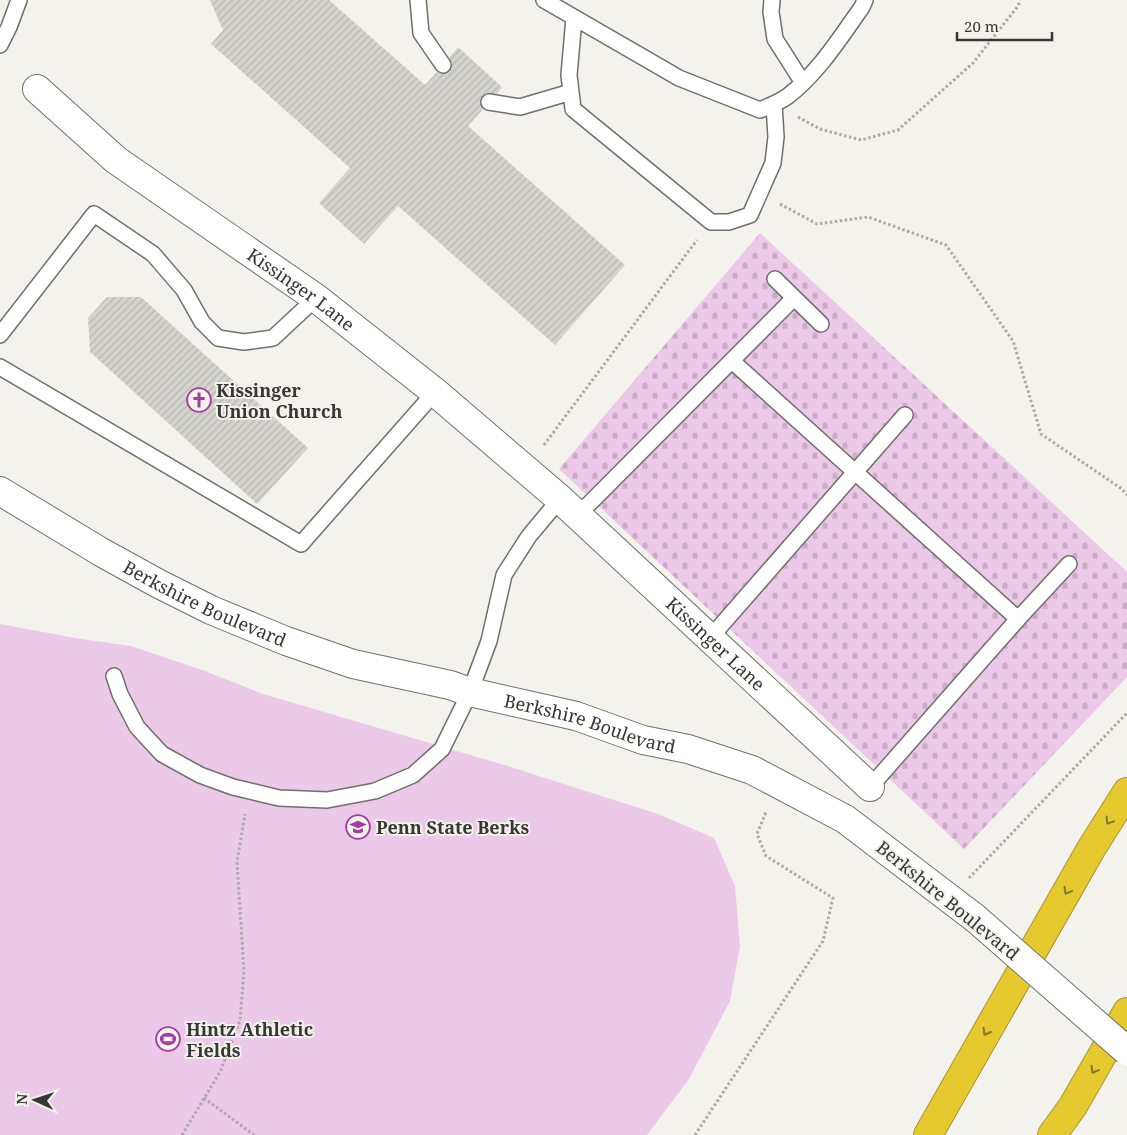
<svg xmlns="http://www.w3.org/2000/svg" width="1127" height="1135" viewBox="0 0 1127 1135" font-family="'Noto Serif',serif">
<defs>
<pattern id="cemetery-stones" width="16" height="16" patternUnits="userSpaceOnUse" patternTransform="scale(1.25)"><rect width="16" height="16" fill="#ecc8e9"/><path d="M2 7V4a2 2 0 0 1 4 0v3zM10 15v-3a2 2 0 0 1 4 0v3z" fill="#cbacc8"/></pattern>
<pattern id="building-hatch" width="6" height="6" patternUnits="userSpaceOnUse" patternTransform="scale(1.25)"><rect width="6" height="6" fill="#d4d3ce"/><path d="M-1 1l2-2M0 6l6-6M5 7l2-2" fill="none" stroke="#b7b6b2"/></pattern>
</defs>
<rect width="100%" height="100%" fill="#f3f2ec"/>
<!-- green -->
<path fill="#ecc8e9" d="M0,624L81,639L131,646L205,671L263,694L501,764L658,814L714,838L735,886L740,946L730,1001L689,1079L647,1135H0Z"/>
<!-- cemetery -->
<path fill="url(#cemetery-stones)" d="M760,233L1127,572V677L964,849L559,469Z"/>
<!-- building -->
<path fill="url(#building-hatch)" d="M210,0H329L425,85L437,72L443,74L449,72L452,65L449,58L458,47L502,87L497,94L486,93L482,96L480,101L483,109L468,126L625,265L555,345L398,206L364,244L319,203L350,168L211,44L223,30Z
M107,297H141L308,448L257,504L90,352L88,318Z"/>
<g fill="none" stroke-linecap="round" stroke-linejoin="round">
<!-- service casing -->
<g stroke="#70706b" stroke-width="18">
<path id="service" d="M418,0L421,33L443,65
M544,0L679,78L760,110C769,106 780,102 788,96C818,73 840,38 862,7L865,0
M772,0L771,12L775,39L803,83
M574,18L569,75L573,109L711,222H729L750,215L773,163L776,137L774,104
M0,45L9,27L19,0
M489,102L520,107L571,92
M775,279L821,324
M0,335L94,214L153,254L184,290L202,322L218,338L244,342L273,338L316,298
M732,361L1018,619
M0,367L301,544L435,392
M577,516L794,298
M710,638L905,415
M114,676L120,694L137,727L162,754L200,775L233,787L279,798L327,800L375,791L413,775L442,749L470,692L489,641L504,575L529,536L560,499
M870,787L1018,619L1069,564"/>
</g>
<!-- minor casing -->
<g stroke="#70706b" stroke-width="30">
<g id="minor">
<path id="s1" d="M37,89L116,160L316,298L435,392L560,499L870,787"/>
</g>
</g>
<!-- tertiary casing -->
<g stroke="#70706b" stroke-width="30">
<g id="tertiary">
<path id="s2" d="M0,491L101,552L159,584L211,610L286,641L353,664L450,685L470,692L576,716L643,740L688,749L752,770L845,819L975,918"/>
</g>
</g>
<!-- motorway casing -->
<g stroke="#a89631" stroke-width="30">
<path id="motorway" d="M928,1135L1091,849L1127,792
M1052,1135L1073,1106L1127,1012"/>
</g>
<!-- path -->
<path stroke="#acaba7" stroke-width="3" stroke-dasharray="2.5 2.5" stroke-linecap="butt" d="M798,117L820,129L861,140L898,130L973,63L1018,6L1020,0
M780,204L817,224L868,217L946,245L1013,341L1041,434L1122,489L1127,495
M544,445L697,240
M969,878L1127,713
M204,1098L254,1135
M182,1135L220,1072L240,1021L244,971L237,862L245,814
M695,1135L823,941L833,898L766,856L757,834L766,812"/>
<!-- service -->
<use href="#service" stroke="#fff" stroke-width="15"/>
<!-- minor -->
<use href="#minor" stroke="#fff" stroke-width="28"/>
<!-- tertiary -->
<use href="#tertiary" stroke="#fff" stroke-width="28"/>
<!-- motorway -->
<use href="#motorway" stroke="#e5c92f" stroke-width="28"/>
<!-- tertiary-bridge casing -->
<g stroke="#70706b" stroke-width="30" stroke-linecap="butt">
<path id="tertiary-bridge" d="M975,918L1127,1051"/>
</g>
<!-- tertiary-bridge -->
<use href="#tertiary-bridge" stroke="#fff" stroke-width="28"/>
</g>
<!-- one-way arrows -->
<defs><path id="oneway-chevron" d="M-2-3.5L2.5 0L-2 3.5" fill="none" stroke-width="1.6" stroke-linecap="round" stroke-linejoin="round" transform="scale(1.25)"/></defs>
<g stroke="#857932">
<use href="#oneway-chevron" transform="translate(1109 821) rotate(122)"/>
<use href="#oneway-chevron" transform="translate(1067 891) rotate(120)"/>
<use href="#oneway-chevron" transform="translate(986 1032) rotate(120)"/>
<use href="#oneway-chevron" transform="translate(1094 1070) rotate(120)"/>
</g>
<!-- icons -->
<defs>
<g id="church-ring" transform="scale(1.25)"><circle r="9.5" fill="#f3f2ec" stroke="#a33da1" stroke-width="1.5"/><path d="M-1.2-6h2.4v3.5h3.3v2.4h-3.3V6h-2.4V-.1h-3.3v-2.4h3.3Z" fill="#a33da1"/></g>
<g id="university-ring" transform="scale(1.25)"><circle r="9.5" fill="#f3f2ec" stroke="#a33da1" stroke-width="1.5"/><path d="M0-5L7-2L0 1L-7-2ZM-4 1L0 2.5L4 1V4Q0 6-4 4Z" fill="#a33da1"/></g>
<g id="stadium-ring" transform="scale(1.25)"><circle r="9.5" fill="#f3f2ec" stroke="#a33da1" stroke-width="1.5"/><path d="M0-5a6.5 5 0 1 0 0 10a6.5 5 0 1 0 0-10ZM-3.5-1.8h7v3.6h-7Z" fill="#a33da1"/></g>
</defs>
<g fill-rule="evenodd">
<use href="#church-ring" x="199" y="400"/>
<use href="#university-ring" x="358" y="827"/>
<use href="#stadium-ring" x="168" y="1039"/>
</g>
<g text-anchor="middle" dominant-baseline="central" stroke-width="4" stroke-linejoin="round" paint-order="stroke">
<!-- street labels -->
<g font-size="18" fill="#373735" stroke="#f3f2ec">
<text stroke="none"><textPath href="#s1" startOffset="332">Kissinger Lane</textPath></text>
<text stroke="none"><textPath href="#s2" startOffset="234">Berkshire Boulevard</textPath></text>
<text stroke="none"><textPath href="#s1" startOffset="878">Kissinger Lane</textPath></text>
<text stroke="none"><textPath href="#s2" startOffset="639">Berkshire Boulevard</textPath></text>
<text transform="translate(948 900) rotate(39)">Berkshire Boulevard</text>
</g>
<!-- poi labels -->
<g font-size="18" font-weight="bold" fill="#373735" stroke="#f3f2ec" text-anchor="start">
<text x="216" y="390">Kissinger<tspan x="216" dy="21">Union Church</tspan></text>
<text x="376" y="827">Penn State Berks</text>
<text x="186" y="1029">Hintz Athletic<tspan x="186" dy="21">Fields</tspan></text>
</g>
</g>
<!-- north arrow -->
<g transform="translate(35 1100) rotate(273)" stroke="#f3f2ec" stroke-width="4" paint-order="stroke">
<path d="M0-4L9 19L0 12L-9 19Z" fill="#373735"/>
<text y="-8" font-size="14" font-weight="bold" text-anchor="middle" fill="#373735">N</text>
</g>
<!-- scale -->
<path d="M957 32v8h95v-8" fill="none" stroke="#373735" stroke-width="2.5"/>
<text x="964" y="32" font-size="15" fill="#373735" stroke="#f3f2ec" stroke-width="4" paint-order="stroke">20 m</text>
</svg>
